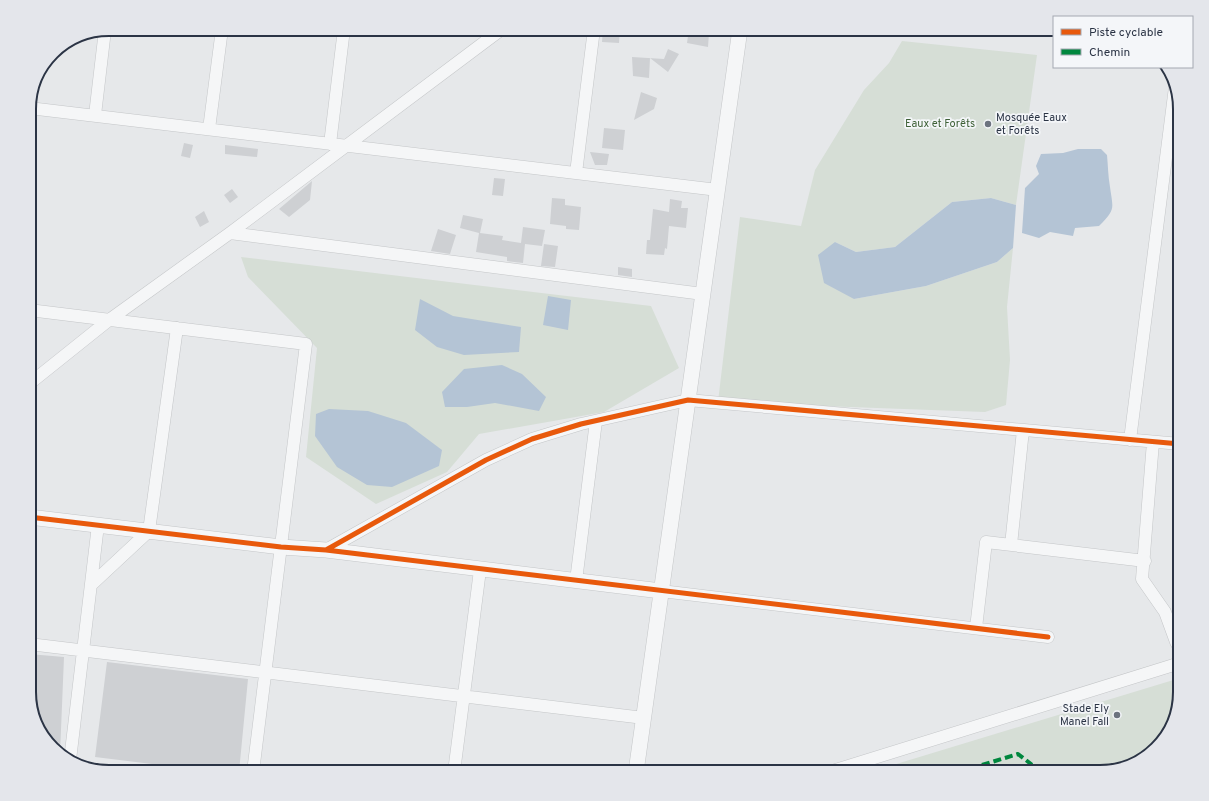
<svg xmlns="http://www.w3.org/2000/svg" width="1209" height="801" viewBox="0 0 1209 801" font-family="Overpass,sans-serif">
<rect width="100%" height="100%" fill="#e6e8ea"/>
<!-- green -->
<path fill="#d6ded6" d="M902,41L1037,55L1016,205L991,198L952,202L895,247L856,252L835,242L854,299L926,286L997,262L1013,248L1007,307L1010,360L1006,405L985,412L718,402L740,217L801,226L815,170L864,90L889,63Z
M241,257L651,306L679,368L604,412L479,434L447,472L376,504L306,457L317,348L248,277Z
M1180,678V692L1166,737L1136,764L1100,772H870Z"/>
<!-- water -->
<path fill="#b4c4d5" d="M1078,149H1101L1107,155C1108,165 1108,176 1110,187C1113,209 1116,209 1099,226L1075,228L1073,236L1050,232L1039,238L1022,233L1025,188L1039,174L1036,166L1041,154L1063,153Z
M991,198L1016,205L1013,248L997,262L926,286L854,299L824,283L818,255L835,242L856,252L895,247L952,202Z
M548,296L571,300L568,330L543,325Z
M420,299L453,316L521,327L519,352L464,355L437,347L415,330Z
M502,365L522,374L546,397L539,411L495,403L467,407H445L442,392L464,369Z
M329,409L368,411L406,423L442,450L439,466L392,487L367,485L337,467L315,436L316,414Z"/>
<!-- building -->
<path fill="#ced0d3" d="M603,29H620L619,43L602,42Z
M689,29L709,33L708,47L687,43Z
M668,49L679,54L668,72L650,58L649,78L633,76L632,57L664,59Z
M641,92L657,98L654,109L634,120Z
M604,128L625,130L623,150L602,148Z
M184,143L193,145L190,158L181,156Z
M225,145L258,149L257,157L225,154Z
M590,152L609,154L607,165H595Z
M494,178L505,179L503,196L492,195Z
M312,181L310,200L289,217L279,209Z
M232,189L238,197L230,203L224,195Z
M552,198L565,199V205L581,207L579,230L566,229V226L550,224Z
M670,199L682,201L681,208H688L686,228L669,226L667,249L665,248L664,255L646,254L647,240H650L653,209L669,212Z
M204,211L209,222L200,227L195,217Z
M463,215L483,219L480,233L503,236L502,240L521,243L523,227L545,230L542,246L525,244L523,263L507,261V257L476,252L479,233L460,228Z
M438,229L456,235L450,254L431,251Z
M544,244L558,246L555,267L541,266Z
M618,267L632,269V277L618,275Z
M29,654L64,657L60,754L40,732L29,697Z
M107,662L248,679L239,772H217L95,757Z"/>
<g fill="none" stroke-linecap="round" stroke-linejoin="round">
<!-- minor casing -->
<g stroke="#c4c6c8" stroke-width="13">
<path id="minor" d="M29,108L718,190
M95,115L105,30
M209,129L222,29
M330,144L344,29
M576,173L594,29
M230,233L703,294
M29,310L306,344L253,772
M29,384L109,320L230,233L502,29
M1130,440L1175,87
M1153,442L1142,579L1165,612L1176,642L1180,649
M1011,545L1023,430
M326,550L486,460L532,439L581,424L688,400L1180,444
M576,581L596,421
M91,585L149,531L177,328
M661,591L1048,637
M976,628L986,542L1145,561
M29,644L644,718
M70,760L98,525
M454,772L480,570
M829,772L1180,663"/>
</g>
<!-- tertiary casing -->
<g stroke="#c4c6c8" stroke-width="16">
<path id="tertiary" d="M29,517L281,547L326,550L661,591
M636,772L740,29"/>
</g>
<!-- minor -->
<use href="#minor" stroke="#f5f6f7" stroke-width="12"/>
<!-- tertiary -->
<use href="#tertiary" stroke="#f5f6f7" stroke-width="15"/>
<!-- quiet -->
<path stroke="#00873e" stroke-width="4" stroke-dasharray="8 4" stroke-linecap="butt" d="M959,772L1018,754L1031,764L1032,772"/>
<!-- cycleway casing -->
<g stroke="#f4f6f9" stroke-width="8">
<path id="cycleway" d="M29,517L281,547L326,550L1048,637
M326,550L486,460L532,439L581,424L688,400L1180,444"/>
</g>
<!-- cycleway -->
<use href="#cycleway" stroke="#e8590c" stroke-width="5"/>
</g>
<!-- markers -->
<g fill="#6c737f" stroke="#f4f6f9" stroke-width="1.5">
<circle cx="988" cy="124" r="4"/>
<circle cx="1117" cy="715" r="4"/>
</g>
<g text-anchor="middle" dominant-baseline="central" stroke-width="3.5" stroke-linejoin="round" paint-order="stroke">
<!-- poi labels -->
<g font-size="11" fill="#2b3445" stroke="#f4f6f9" text-anchor="start">
<text x="996" y="118">Mosquée Eaux<tspan x="996" dy="13">et Forêts</tspan></text>
<text x="1109" y="709" text-anchor="end">Stade Ely<tspan x="1109" dy="13">Manel Fall</tspan></text>
</g>
<!-- park labels -->
<g font-size="11" fill="#3f6138" stroke="#f4f6f9">
<text x="940" y="124">Eaux et Forêts</text>
</g>
</g>
<!-- crop -->
<path d="M0 0H1209V801H0ZM109 36H1100A73 73 0 0 1 1173 109V692A73 73 0 0 1 1100 765H109A73 73 0 0 1 36 692V109A73 73 0 0 1 109 36Z" fill="#e4e6eb" fill-rule="evenodd"/>
<path fill="none" stroke="#2b3445" stroke-width="2" d="M109 36H1100A73 73 0 0 1 1173 109V692A73 73 0 0 1 1100 765H109A73 73 0 0 1 36 692V109A73 73 0 0 1 109 36Z"/>
<!-- legend -->
<rect x="1053" y="16" width="140" height="52" fill="#f4f6f9" stroke="#a4a8b1"/>
<rect x="1061" y="29" width="20" height="6" fill="#e8590c" stroke="#a4a8b1"/>
<text x="1089" y="36" font-size="12" fill="#2b3445">Piste cyclable</text>
<rect x="1061" y="49" width="20" height="6" fill="#00873e" stroke="#a4a8b1"/>
<text x="1089" y="56" font-size="12" fill="#2b3445">Chemin</text>
</svg>
